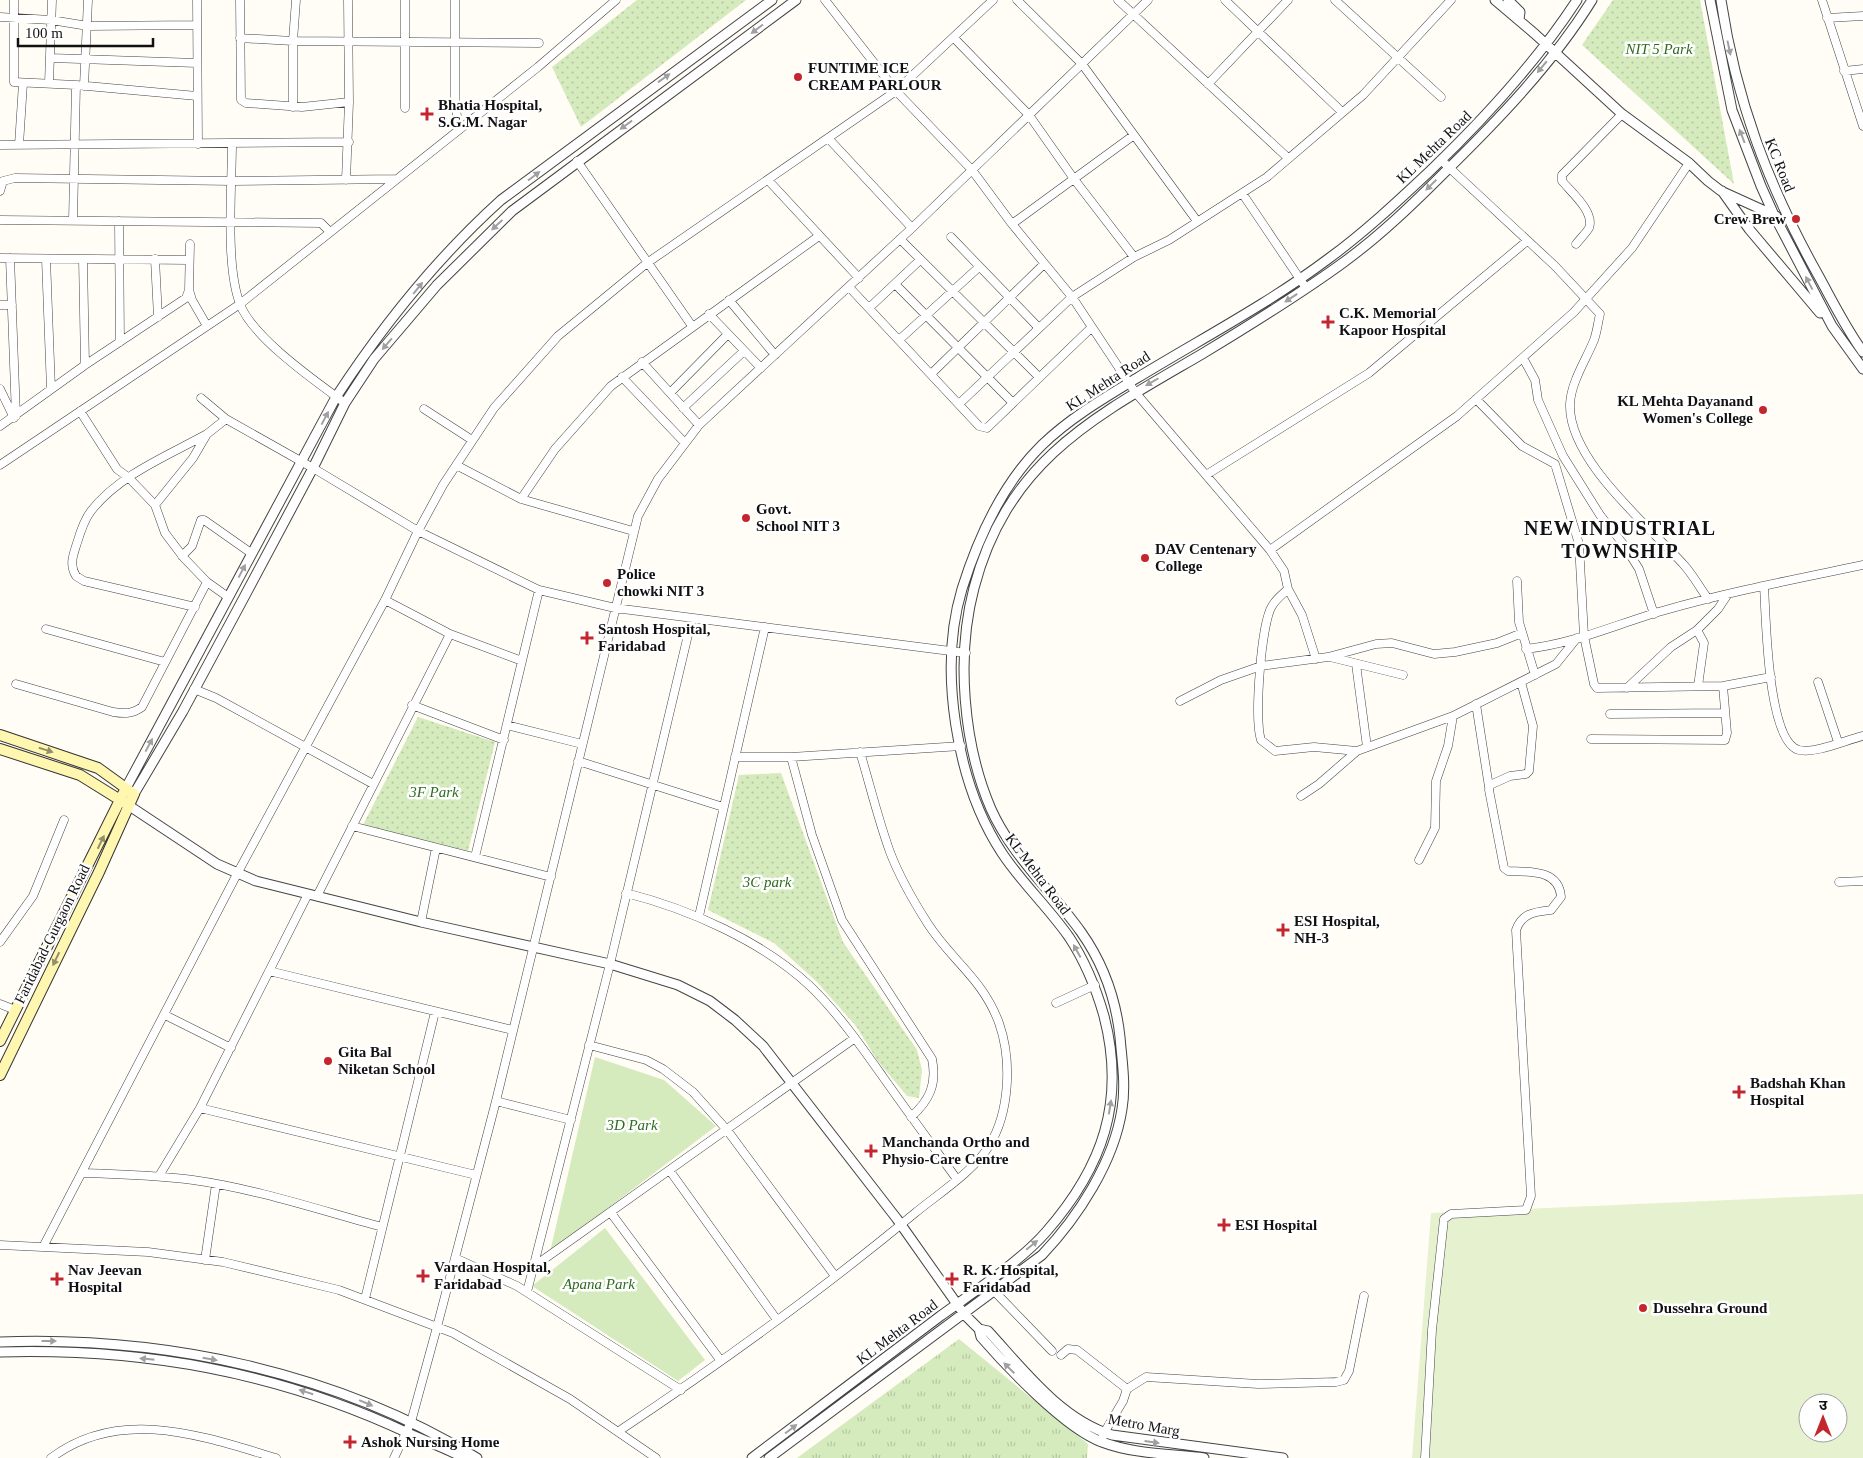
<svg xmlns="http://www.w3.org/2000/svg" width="1863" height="1458" viewBox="0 0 1863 1458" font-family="'Times New Roman','Noto Sans Devanagari',serif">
<defs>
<pattern id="grass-tufts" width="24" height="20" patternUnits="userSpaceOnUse" patternTransform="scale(1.25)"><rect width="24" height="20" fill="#d5ebbd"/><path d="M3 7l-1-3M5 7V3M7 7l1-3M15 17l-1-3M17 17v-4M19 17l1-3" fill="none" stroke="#b6c8a1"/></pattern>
<pattern id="park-dots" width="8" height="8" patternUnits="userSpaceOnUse" patternTransform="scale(1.25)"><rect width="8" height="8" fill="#d5ebbd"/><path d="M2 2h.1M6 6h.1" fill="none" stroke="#b6c8a1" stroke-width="1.8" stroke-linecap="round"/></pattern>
</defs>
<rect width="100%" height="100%" fill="#fffdf5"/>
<!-- grass -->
<path fill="url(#grass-tufts)" d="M959,1339L1088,1444L1087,1458H797Z"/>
<!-- park -->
<path fill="url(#park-dots)" d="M637,0H746L581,127L552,67Z
M1613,0H1700L1734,184L1582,45Z
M418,717L495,742L468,851L363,825Z
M781,773L843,942L917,1050L922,1070L919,1098L907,1096L877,1060L856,1026L816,981L774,943L708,910L739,775Z"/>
<!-- garden -->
<path fill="#d5ebbd" d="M595,1057L664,1080L716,1126L550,1252Z
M605,1228L705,1360L678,1381L532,1286Z"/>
<!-- pitch -->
<path fill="#e6f2cf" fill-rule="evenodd" d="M1863,1194V1458H1412L1431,1213ZM1808,1403H1838V1433H1808Z"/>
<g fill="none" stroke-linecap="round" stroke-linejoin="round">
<!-- minor casing -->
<g stroke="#444" stroke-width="9">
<path id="minor" d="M14,0V82L76,85L197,96
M197,0L198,144
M240,0L241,100L246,103L302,107L349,102L346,180
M348,0L349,102
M455,0V102L459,130
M825,0L896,91L972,170L1012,224L1072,297L1135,392L1270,550L1457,416L1574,312L1632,248L1689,163
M1017,0L1082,64L1197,221
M1118,0L1288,158
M1225,0L1342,112
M1335,0L1441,97
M1822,0L1863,126
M0,17L51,20L88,26L197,25
M1827,18L1863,16
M240,38L293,41L539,43
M954,38L1029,115L1074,179L1134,257
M51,58L197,63
M1844,71L1863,69
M49,83L52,0
M1208,84L1288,0
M84,86L88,0
M293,107V41L296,0
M405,108V0
M828,138L912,228
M232,143C232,187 225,265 240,304C252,337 315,381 345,403
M0,145L349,142
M19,145L23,83
M1441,160L1555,266L1600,314C1598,322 1597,332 1594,340C1586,360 1571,382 1570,404C1568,460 1648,525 1684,565C1693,575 1700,588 1708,599
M577,161L692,326
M768,180L859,278
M0,191L3,181L15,178L232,181L397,179
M1242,193L1306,288
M0,220L321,223L330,232
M73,220L76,85
M119,221L120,342
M1012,224L1134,135
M951,237L1039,328
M900,239L1039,377
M1576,244C1580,239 1586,233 1589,228C1595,212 1571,192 1562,181V175L1622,114
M0,258L189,260
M10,258L16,416
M46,259L51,389
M83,259L85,365
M155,259L158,317
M895,284L1013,403
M849,287L979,426L987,428L1092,327
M189,290L192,300L207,326
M729,300L775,355
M0,305H12
M869,308L920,260
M709,314L761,368
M899,340L979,267
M1523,358L1535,380L1538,400L1563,456L1600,515L1624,545L1639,569L1654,614
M642,362L699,425
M931,374L1044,264
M622,377L685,443
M0,389L14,418
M670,393L728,334
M201,398L226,419L313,468L418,531L539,590L615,608L966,653
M1476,399L1522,446L1555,464L1579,544L1584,636L1594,684L1597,688L1723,686L1771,677
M959,404L1072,297L1134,257L1169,240L1267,177L1363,95L1451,0
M683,408L744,351
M424,409L472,440
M80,411L117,469L129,478L155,505L165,533L184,558L207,582L228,597
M0,426L85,365L186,298L189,290L190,244
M0,465L240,304L538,67L616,0
M456,465L521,499L633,531
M1206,475L1369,373L1527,241
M521,499L555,449L611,386L819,236
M155,505L193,458L207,434L226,419
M1270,550L1284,571L1288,589C1283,594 1276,599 1272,606C1261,624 1254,719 1261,740L1275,751L1314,747L1357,751
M182,556L192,546L201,520H204L251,553
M1517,581L1519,622L1535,675
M1764,586C1766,615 1767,742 1799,750C1815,754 1846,740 1863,736
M1288,589L1302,615L1316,659
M385,600L450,634L522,661
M195,607L84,581L76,576C69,564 73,556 77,543C80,533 84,520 91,511C119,475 167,456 207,434
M46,629L165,662
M1697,630L1704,643L1698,686
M1526,649C1573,644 1617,624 1662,611C1728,592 1796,579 1863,565
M1330,657L1403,675
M1356,664L1367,747
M1818,682L1838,742
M16,684L113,712C125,714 132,714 142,707L207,582
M1627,688L1671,647L1697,630L1718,609L1728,594
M194,689L216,698L373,784
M1180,701L1221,680L1261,666L1328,657L1376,644L1392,643L1434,654L1455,652L1497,643L1522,633
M1476,704L1489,787
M412,705L504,740
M1610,714L1724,713
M507,725L582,744
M1591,739L1725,740L1727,733L1723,686
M735,757H791L961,746
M791,757L812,835L842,920L932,1059C937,1084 930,1100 911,1117
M578,761L723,807
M1301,796L1319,784L1357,751L1453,716L1556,664L1577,638
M352,826L551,877
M475,857L539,590
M1419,860L1435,828L1436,781L1448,746L1453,716
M1839,882L1863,881
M626,893C689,909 762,941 810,986C838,1013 861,1046 883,1077C907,1111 932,1145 956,1178
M317,896L450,634
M699,916L765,627
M421,922L436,848
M0,942L33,896L64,820
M269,971L513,1030
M1056,1003L1095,985
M0,1004L15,1010
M165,1015L231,1048
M589,1045L646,1060L663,1069L693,1092L727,1130L835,1276
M496,1101L571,1120
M200,1108L476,1175
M670,1171L777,1320
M82,1173C119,1174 156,1175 193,1180C257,1189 319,1210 382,1227
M159,1176L200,1108L308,894
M611,1213L721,1361
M0,1245L148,1252L223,1262L339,1290L453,1333L570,1399L656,1458
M43,1247L237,874L385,600L418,531L443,485L494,408L558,336L647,263L896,91L993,0
M455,1258L517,1286L681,1390
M205,1260L216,1184
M533,1267L855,1038
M994,1291L1052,1351
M527,1292L610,964L692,618
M365,1299L435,1012
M1061,1355L1068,1349L1077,1350L1127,1389
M619,1431C721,1363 821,1291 915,1213C938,1194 974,1171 989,1146C1010,1112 1012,1060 999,1023C983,979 952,961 928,924C914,902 899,876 890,852C878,819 870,785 860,752
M1101,1442L1104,1433L1123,1401L1127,1389L1146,1377L1258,1384L1336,1382L1344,1380L1349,1371L1364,1296
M51,1458C120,1406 202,1436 276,1458
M394,1458L411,1422L437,1327L496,1101L638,516L658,479L699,425L912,228L1148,0
M1425,1458L1432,1330L1444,1219L1451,1214L1526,1210L1531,1196L1516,930C1522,913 1534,912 1551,910L1561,897C1559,869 1529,872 1508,871L1504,868L1489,790L1490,785L1510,776L1526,774L1529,771L1533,726L1521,682"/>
</g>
<!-- tertiary casing -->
<g stroke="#444" stroke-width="11">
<path id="tertiary" d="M1495,0L1535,34L1622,114L1689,163L1708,181L1721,191L1776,216
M1508,0L1520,12L1519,19
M1710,0L1732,110L1761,186L1774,215L1832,326L1863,369
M1721,0C1736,100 1768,185 1817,273C1832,300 1845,327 1863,352
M1722,191L1749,229L1820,313
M126,788L336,397C383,325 438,257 501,200L772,0
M134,794L183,711L241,603L313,468L345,403L374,359L437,285L512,211L796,0
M128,805L217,864L256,881L421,922L610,964L678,985L710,1001L735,1020L763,1046L897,1219L964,1314L979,1329L988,1331C1023,1369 1060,1419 1112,1435L1283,1458
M979,1329L981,1337C1007,1367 1066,1429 1102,1442C1133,1454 1172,1454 1204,1458
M0,1342C165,1336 336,1372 477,1458
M0,1352C144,1348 278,1372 408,1433C427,1442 446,1448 464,1458
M752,1458C814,1411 877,1364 939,1317C972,1293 1020,1262 1046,1232C1103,1167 1126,1101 1104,1016C1096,988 1085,961 1069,937C1048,907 1021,882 1002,853C956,783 938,669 962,589C978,538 1003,483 1042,445C1070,418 1104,398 1137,378C1201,339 1268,304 1328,259C1365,232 1398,201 1431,170C1485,118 1536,63 1577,0
M769,1458L1042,1255C1078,1217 1114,1162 1122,1109C1126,1085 1122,1061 1120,1037C1116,1000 1103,963 1081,932C1052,891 1012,856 991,809C963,744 956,656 974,588C1008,459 1096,416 1202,354C1250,325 1299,295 1344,262C1381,235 1414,203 1446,171C1499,119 1553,63 1592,0"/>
</g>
<!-- secondary casing -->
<g stroke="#333" stroke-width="12">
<path id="secondary" d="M0,735L98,768L134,794L99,872L0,1075
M0,749L80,775L125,803
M0,1041L126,788"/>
</g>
<!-- minor -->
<use href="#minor" stroke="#fff" stroke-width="8"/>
<!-- tertiary -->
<use href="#tertiary" stroke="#fff" stroke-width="9"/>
<!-- secondary -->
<use href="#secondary" stroke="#fff6b0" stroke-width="10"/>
</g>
<!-- one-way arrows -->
<defs><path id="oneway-solid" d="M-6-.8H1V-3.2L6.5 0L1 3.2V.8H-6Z" transform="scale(1.25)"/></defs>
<g fill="#a0a0a0">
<use href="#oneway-solid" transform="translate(757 29) rotate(143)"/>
<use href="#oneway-solid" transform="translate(1729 48) rotate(78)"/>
<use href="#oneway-solid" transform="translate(1542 67) rotate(130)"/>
<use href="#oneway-solid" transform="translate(664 78) rotate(-36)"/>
<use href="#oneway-solid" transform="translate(626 125) rotate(144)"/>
<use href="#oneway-solid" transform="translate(1742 136) rotate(-111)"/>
<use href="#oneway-solid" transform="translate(534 176) rotate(-37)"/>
<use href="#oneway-solid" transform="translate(1431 185) rotate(135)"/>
<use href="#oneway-solid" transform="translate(497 225) rotate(137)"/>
<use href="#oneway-solid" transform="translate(1809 283) rotate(-118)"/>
<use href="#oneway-solid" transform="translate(418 288) rotate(-51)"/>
<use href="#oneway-solid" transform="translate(1291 298) rotate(147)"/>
<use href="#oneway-solid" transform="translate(387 344) rotate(131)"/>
<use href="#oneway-solid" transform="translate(1152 382) rotate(150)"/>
<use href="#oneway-solid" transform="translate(325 418) rotate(-62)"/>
<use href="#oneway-solid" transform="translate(242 571) rotate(-62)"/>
<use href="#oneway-solid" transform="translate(149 745) rotate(-62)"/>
<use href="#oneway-solid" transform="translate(1077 951) rotate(-119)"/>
<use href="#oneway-solid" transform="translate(1110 1107) rotate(-81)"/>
<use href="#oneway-solid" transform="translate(1032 1245) rotate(-39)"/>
<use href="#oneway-solid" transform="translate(49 1341)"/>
<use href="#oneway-solid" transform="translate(147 1359) rotate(-174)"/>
<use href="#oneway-solid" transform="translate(210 1359) rotate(10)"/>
<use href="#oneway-solid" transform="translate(1009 1368) rotate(-135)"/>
<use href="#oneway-solid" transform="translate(306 1392) rotate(-163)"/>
<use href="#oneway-solid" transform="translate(366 1403) rotate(23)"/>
<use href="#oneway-solid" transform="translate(791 1429) rotate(-37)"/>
<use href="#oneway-solid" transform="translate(1152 1442) rotate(8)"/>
</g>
<g fill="#948f68">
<use href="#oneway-solid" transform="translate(46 750) rotate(18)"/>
<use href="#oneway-solid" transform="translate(101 842) rotate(-64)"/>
<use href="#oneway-solid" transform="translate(56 959) rotate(116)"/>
</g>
<!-- markers -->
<g fill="#c4262e" stroke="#fff" stroke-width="2">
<circle cx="798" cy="77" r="5"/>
<path d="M424.5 106.5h5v5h5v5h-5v5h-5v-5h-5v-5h5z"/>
<circle cx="1796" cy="219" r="5"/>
<path d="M1325.5 314.5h5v5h5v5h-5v5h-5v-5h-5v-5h5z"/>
<circle cx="1763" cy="410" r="5"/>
<circle cx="746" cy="518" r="5"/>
<circle cx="1145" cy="558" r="5"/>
<circle cx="607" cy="583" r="5"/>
<path d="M584.5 630.5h5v5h5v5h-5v5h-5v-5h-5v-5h5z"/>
<path d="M1280.5 922.5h5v5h5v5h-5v5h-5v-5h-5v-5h5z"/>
<circle cx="328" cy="1061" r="5"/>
<path d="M1736.5 1084.5h5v5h5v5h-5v5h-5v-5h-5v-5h5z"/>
<path d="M868.5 1143.5h5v5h5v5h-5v5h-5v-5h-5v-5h5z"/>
<path d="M1221.5 1217.5h5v5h5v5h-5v5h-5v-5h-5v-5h5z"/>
<path d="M420.5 1268.5h5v5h5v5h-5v5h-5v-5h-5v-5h5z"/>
<path d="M54.5 1271.5h5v5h5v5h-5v5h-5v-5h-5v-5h5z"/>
<path d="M949.5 1271.5h5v5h5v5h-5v5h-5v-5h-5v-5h5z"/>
<circle cx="1643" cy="1308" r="5"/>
<path d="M347.5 1434.5h5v5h5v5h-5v5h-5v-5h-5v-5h5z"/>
</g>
<g text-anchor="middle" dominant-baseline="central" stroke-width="5" stroke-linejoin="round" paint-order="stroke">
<!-- park labels -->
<g font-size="15" font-style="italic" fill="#2f6b1f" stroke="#fff">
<text x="1659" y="49">NIT 5 Park</text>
<text x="434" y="792">3F Park</text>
<text x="767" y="882">3C park</text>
<text x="632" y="1125">3D Park</text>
<text x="599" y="1284">Apana Park</text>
</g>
<!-- poi labels -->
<g font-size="15" font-weight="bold" fill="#111" stroke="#fff" text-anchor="start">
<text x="808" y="68">FUNTIME ICE<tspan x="808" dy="17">CREAM PARLOUR</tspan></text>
<text x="438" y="105">Bhatia Hospital,<tspan x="438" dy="17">S.G.M. Nagar</tspan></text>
<text x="1786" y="219" text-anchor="end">Crew Brew</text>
<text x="1339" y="313">C.K. Memorial<tspan x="1339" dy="17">Kapoor Hospital</tspan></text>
<text x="1753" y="401" text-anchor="end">KL Mehta Dayanand<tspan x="1753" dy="17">Women's College</tspan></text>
<text x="756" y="509">Govt.<tspan x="756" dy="17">School NIT 3</tspan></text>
<text x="1155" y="549">DAV Centenary<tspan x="1155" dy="17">College</tspan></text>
<text x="617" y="574">Police<tspan x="617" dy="17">chowki NIT 3</tspan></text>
<text x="598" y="629">Santosh Hospital,<tspan x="598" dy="17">Faridabad</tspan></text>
<text x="1294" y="921">ESI Hospital,<tspan x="1294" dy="17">NH-3</tspan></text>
<text x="338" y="1052">Gita Bal<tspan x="338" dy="17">Niketan School</tspan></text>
<text x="1750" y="1083">Badshah Khan<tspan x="1750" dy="17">Hospital</tspan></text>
<text x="882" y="1142">Manchanda Ortho and<tspan x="882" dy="17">Physio-Care Centre</tspan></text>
<text x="1235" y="1225">ESI Hospital</text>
<text x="434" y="1267">Vardaan Hospital,<tspan x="434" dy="17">Faridabad</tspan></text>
<text x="68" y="1270">Nav Jeevan<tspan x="68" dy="17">Hospital</tspan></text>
<text x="963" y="1270">R. K. Hospital,<tspan x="963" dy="17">Faridabad</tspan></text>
<text x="1653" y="1308">Dussehra Ground</text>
<text x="361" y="1442">Ashok Nursing Home</text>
</g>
<!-- street labels -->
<g font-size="15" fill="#111" stroke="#fff">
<text transform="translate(1434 147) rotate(-44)">KL Mehta Road</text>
<text transform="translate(1780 165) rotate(68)">KC Road</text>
<text transform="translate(1108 381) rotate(-33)">KL Mehta Road</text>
<text transform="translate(1038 874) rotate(53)">KL Mehta Road</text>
<text transform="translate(52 934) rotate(-64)">Faridabad-Gurgaon Road</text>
<text transform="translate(897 1332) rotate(-37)">KL Mehta Road</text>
<text transform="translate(1144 1425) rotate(10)">Metro Marg</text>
</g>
<!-- district labels -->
<g font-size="20" font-weight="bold" letter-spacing="1" fill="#111" stroke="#fff">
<text x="1620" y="528">NEW INDUSTRIAL<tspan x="1620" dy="23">TOWNSHIP</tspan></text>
</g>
</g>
<!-- north arrow -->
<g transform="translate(1823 1418)"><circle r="24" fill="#ffffff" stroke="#a0a0a0"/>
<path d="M0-4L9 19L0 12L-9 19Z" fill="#c4262e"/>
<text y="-8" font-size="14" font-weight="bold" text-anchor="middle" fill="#111111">उ</text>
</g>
<!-- scale -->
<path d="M18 38v8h135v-8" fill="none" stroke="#111111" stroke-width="2.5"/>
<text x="25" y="38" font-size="15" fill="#111111" stroke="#ffffff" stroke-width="4" paint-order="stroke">100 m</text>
</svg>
